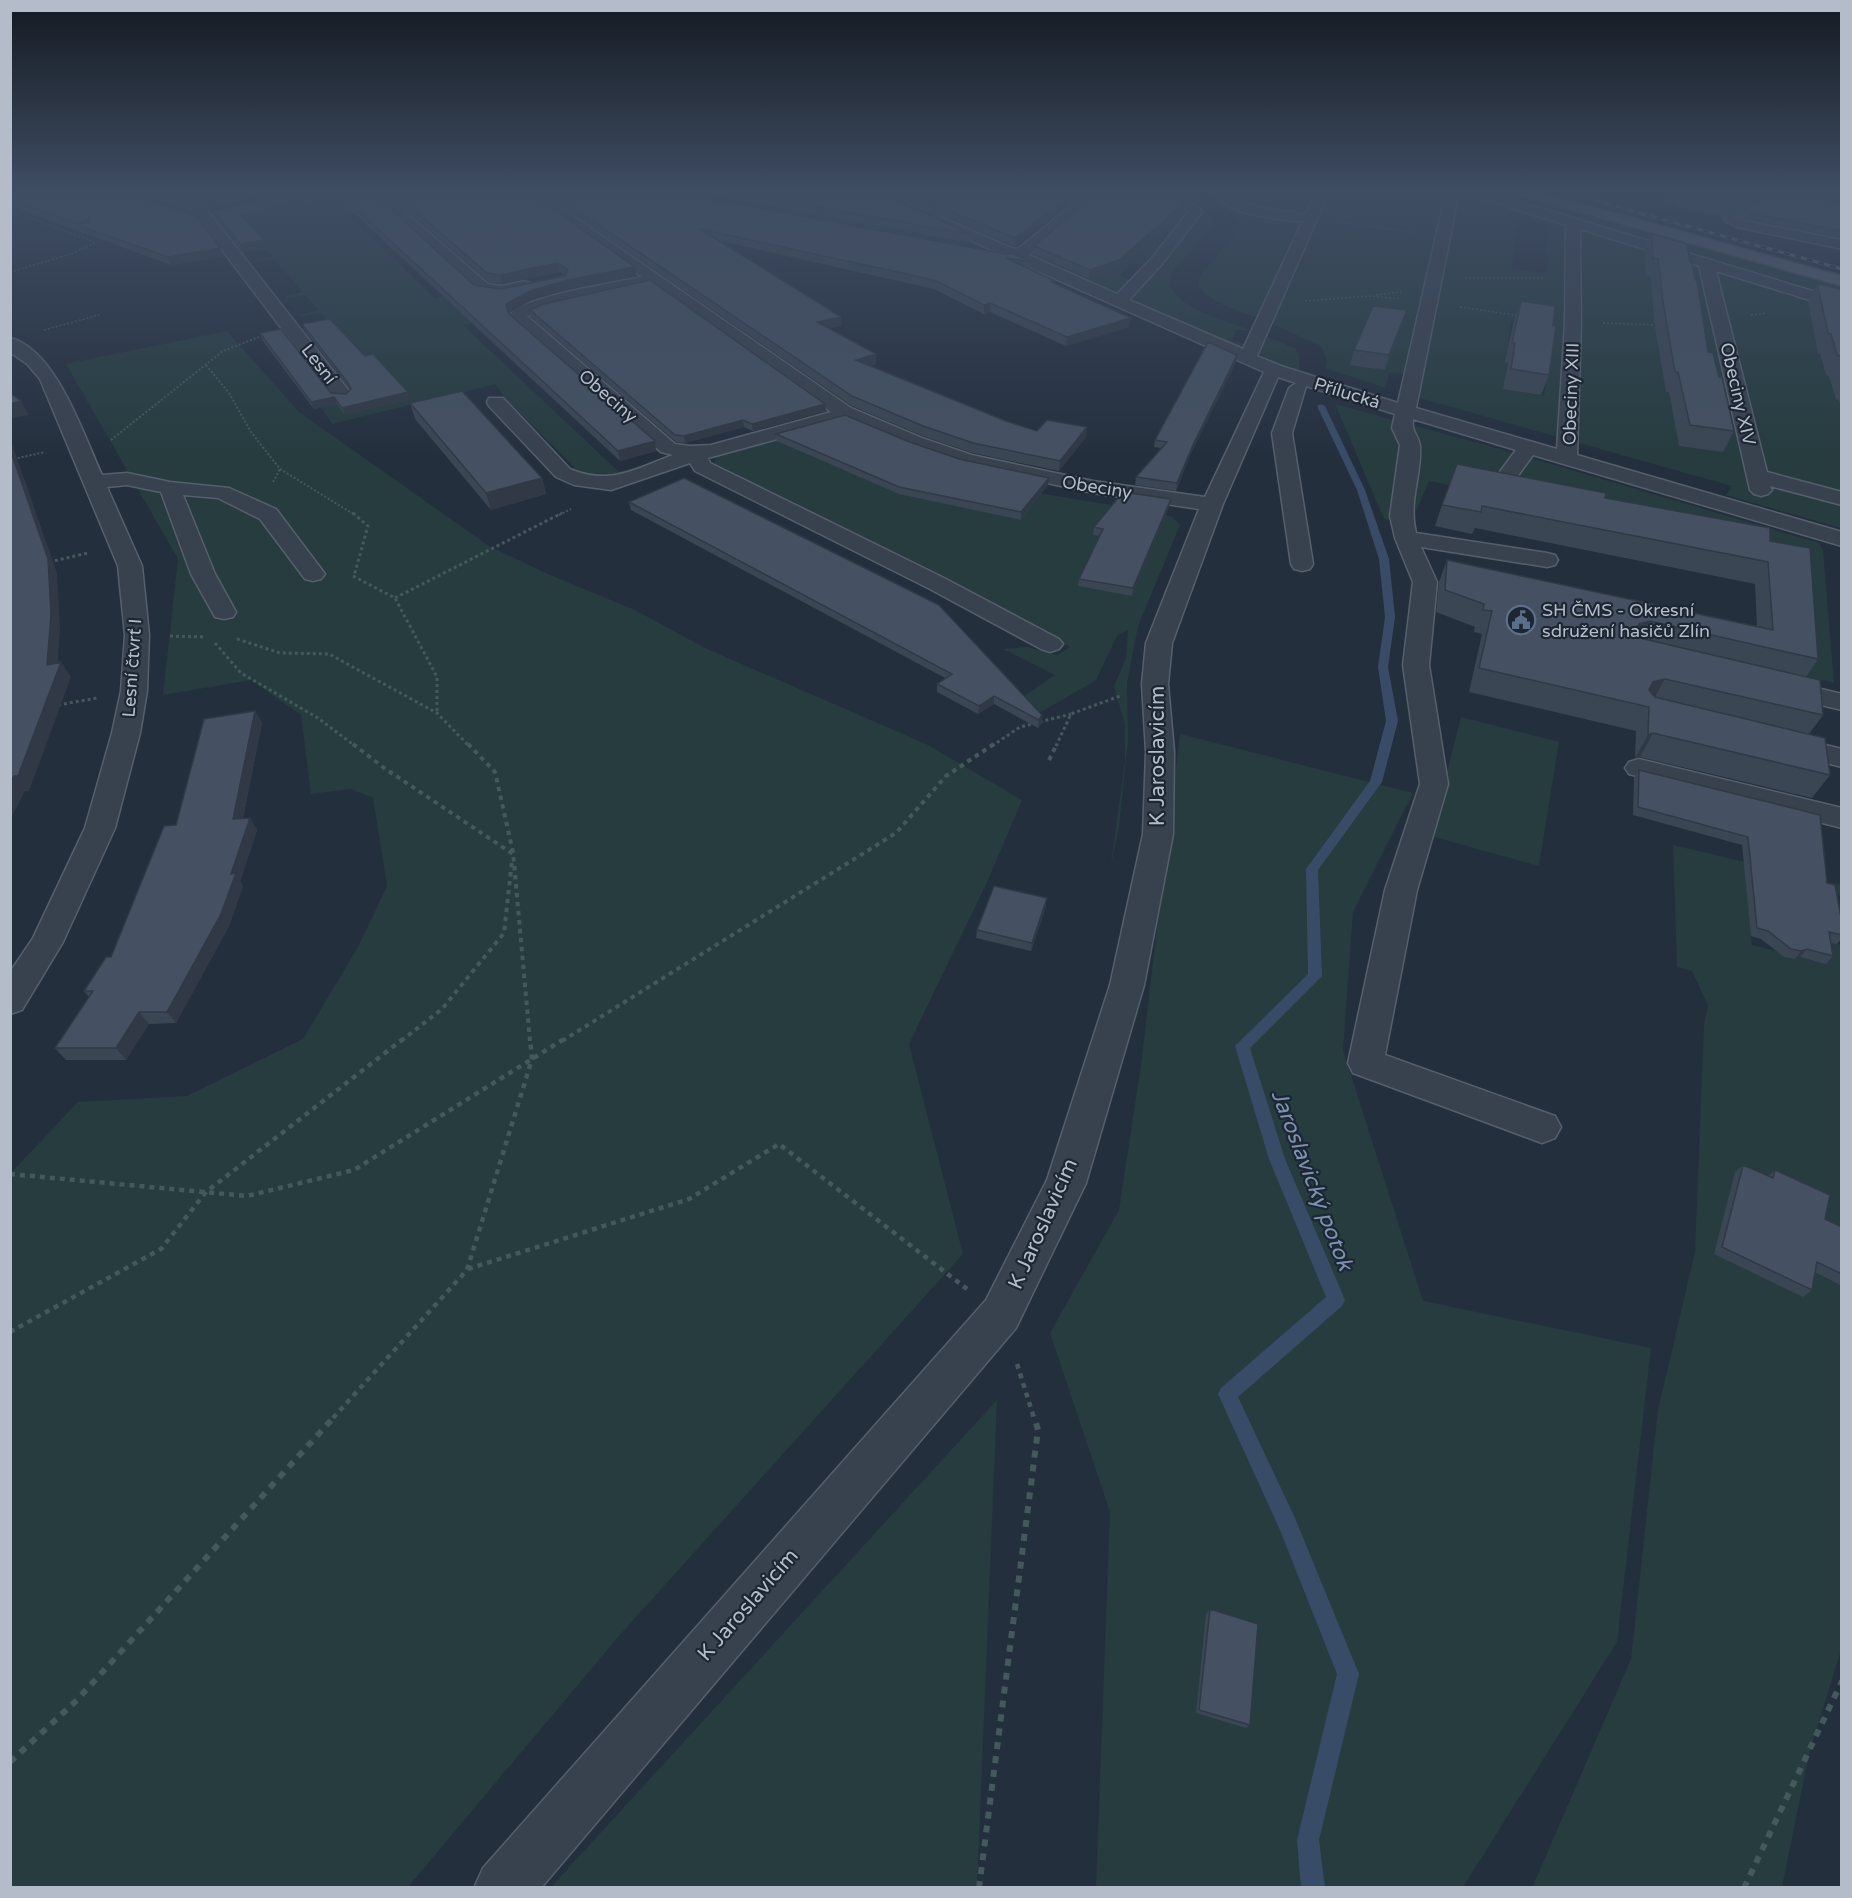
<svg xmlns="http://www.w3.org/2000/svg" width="1852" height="1898" viewBox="0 0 1852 1898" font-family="'Varela Round',sans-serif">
<rect width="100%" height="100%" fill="#242f3e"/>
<!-- green -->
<path fill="#263c3f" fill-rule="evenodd" d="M434,192H467L347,214L435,298L478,288L485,291L602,272L618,285L463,325L619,472L663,461L608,479L581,474L506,399L495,384L332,424L321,407L336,404L328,393L353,383L340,335L321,313L301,317L299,315L319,310L305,295L286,299L284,296L303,292L274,259L256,262L255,260L273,257L251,231L227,222L312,205L301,194L375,205L403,200L400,197Z
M853,192L969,243L970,245L967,247L782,212L800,205Z
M1222,192H1318L1308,212L1302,214L1253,207Z
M1326,192H1447L1404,374L1389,373L1385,388L1325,368L1327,359L1321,346L1270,323Z
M1458,192H1496L1579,217L1585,214L1722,251L1841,287V528L1726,495L1732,486L1416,397ZM1517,220L1548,224L1546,254L1549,255L1546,273L1512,269ZM1511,320L1519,321L1548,368L1544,396L1504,389L1510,341L1508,340Z
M1232,204L1303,222L1260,319C1237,310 1214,304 1198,287L1200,276L1240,229L1234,213L1223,205Z
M1185,206L1189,214L1147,264H1130L1120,276L1132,280L1121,292L1110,291L1034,257L1031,254Z
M1201,208L1208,214L1213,226L1171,273L1170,287C1188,313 1222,319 1250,330H1237L1231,340L1247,345L1244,347L1234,346L1138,303L1132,298L1197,209Z
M227,331L299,412L489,546L550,575L635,610L705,648L926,744L1022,800L988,880L909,1044L963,1254L618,1637L408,1887H11L10,1174L78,1102L187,1096L303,1039L358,947L387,886L373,798L351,789L311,794L301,715L251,680L163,695L178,559L66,364Z
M1264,335L1296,349L1299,357V372L1268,360L1259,351Z
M1335,404L1500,449L1819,543L1823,550L1834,683L1802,675L1795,570L1632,522L1429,481L1411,523L1384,519Z
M827,422L1020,490L1161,513L1172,517L1180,525L1138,626L1127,683L1128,740L1119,826L1111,865L1125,761V725L1114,686L1126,658L1128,630L1117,636L1096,680L1031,718L1010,706L1055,675L1003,649L1027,647L1057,655L1070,647L971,593L714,466L716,458L721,454Z
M1461,717L1559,742L1539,866L1431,836Z
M1180,734L1413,793L1353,912L1343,1050L1423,1301L1651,1348L1617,1642L1463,1887H1096L1110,1512L1050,1333L1119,1210L1141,1065Z
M1673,845L1841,885V896L1771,880L1748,902L1752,945L1777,951L1795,959L1800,957L1825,963L1822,940L1841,945V1650L1809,1754L1782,1887L1532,1888L1631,1659L1658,1410L1695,1252L1704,1025L1708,1005L1692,971L1677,967Z
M997,1400L977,1887H551Z"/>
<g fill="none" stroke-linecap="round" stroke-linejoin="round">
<!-- stream -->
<path fill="#394c67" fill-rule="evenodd" d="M1321,404L1325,406L1365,490L1389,559L1395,617L1388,667L1398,721L1382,782L1318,870L1322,976L1250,1048L1285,1159L1345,1300L1342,1306L1238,1397L1295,1518L1359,1674L1319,1840L1325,1888H1301L1297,1840L1337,1674L1280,1530L1218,1394L1221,1388L1326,1297L1269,1159L1235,1046L1308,974L1306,869L1370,781L1386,721L1378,667L1385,617L1379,559L1357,490L1317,406Z"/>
<!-- minor casing -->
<g stroke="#565f6c" stroke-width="3">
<path id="minor" d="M119,192H137L193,210L179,192H193L349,391L351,395L349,399H335L201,222L120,195Z
M451,192H481L474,196L410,206L403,210L488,284L502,286L524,281L530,283L532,286L530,289L502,296L477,291L387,209L401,200Z
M523,192H538L851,408L922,438L972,455L1093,481L1205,497L1264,372L1011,259H994L992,256L996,252L868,195L867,192H883L926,211L960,192H975L938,216L1014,249L1019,248L1088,192H1102L1029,255L1117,294L1152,258L1188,212L1185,208L1154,195L1153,192C1172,192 1190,196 1202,212L1162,264L1129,300L1243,349L1302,222C1273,218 1232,217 1211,192C1229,191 1238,201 1255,206C1271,211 1289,211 1306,214L1317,192H1329L1257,356L1281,366L1398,403L1446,192H1459L1416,408L1557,449L1565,323L1566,225L1470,195L1468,192H1488L1842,300V310L1716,271L1767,472L1842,492V505L1770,486L1772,490L1768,494L1761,496L1754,494L1750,490L1699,266L1580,229L1581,323L1577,455L1842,532V546L1533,455L1506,492L1499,494L1492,492L1488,488L1516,450L1413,419C1411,433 1419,435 1420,446C1422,476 1408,500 1416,533L1547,553L1555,555L1558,560L1555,565L1547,567L1421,547L1437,582L1429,665L1448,784L1417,890L1385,1055L1555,1116L1561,1127L1555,1138L1542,1143L1353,1073L1348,1063L1385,890L1420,784L1403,665L1413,582L1395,538L1390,516L1400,445L1392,428L1395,414L1306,386L1292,433L1313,564L1310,569L1302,571L1294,569L1291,564L1272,433L1289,388L1296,383L1278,377L1223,504L1172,643L1168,684L1174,752L1173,834L1144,985L1086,1183L1016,1328L541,1888H474L483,1868L986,1300L1047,1180L1110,985L1143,834L1146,752L1142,684L1146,643L1199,509L1093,493L960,464L908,446L846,420L708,458L710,463L944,578L1059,639L1063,644L1059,649L1050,652L1041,649L928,588L695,471L690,463L611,490L574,485L556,477L489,406L487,402L489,398H503L570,469C610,486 635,469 673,455L661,452L512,321L510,315C523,296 615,283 642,277ZM652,284L831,412L711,445L690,446L675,444L527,316L545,308Z
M1673,192H1689L1678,201H1668L1666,198Z
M1757,192H1773L1738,216L1746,221L1842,240V249L1737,227L1727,222L1722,216L1724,213Z
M1773,192H1801L1842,199V207L1780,196Z
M10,338C56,349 84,436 102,475L127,473L170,482L229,488L276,509L325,574L321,579L313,581L305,579L260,519L218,498L183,495L215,574L236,612L233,617L224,619L215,617L191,574L161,492L127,485L107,487L142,566L149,635L147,691L140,733L115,828L63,942L22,1010L10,1014V972L33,938L85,828L112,733L121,691L125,635L118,566L40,379L27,364L10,352Z
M1779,679L1842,694V710L1770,693L1766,687L1770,681Z
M1784,735L1842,749V767L1774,750L1770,744L1774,738Z
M1639,759L1842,808V828L1629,774L1625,768L1629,762Z"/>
</g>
<!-- major casing -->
<g stroke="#414a57" stroke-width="3">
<path id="major" d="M1518,192H1539L1842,276V286L1520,195Z"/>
</g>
<!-- path-far5 -->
<path stroke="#44595c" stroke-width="1.5" stroke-dasharray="2 2" stroke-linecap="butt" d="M775,213L790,207
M26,216L94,242
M1340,222L1413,232
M10,272L71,254L103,239
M1465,278H1544
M1376,295L1401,292
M1305,301L1369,296L1399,299
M1460,307L1521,316
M1751,315L1767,313
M1603,323L1658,325
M44,330L99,315"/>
<!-- path-far4 -->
<path stroke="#44595c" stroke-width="2" stroke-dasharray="2 2" stroke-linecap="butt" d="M206,365L229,393L251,432L280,469L355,515
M111,440L223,351L259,337
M10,460L45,452
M273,482L280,469
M559,515L571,509"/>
<!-- path-far3 -->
<path stroke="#44595c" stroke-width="3" stroke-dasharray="3 3" stroke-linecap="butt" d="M353,513L368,526L354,576
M49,562L88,553
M353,576L395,598L437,677V713
M395,598L562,513
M170,636L205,637
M237,639L280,653L329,654L437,713L469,746
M215,643L241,673L318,718L355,746
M58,705L97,698
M992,746L1020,727L1071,714
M1056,746L1071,714L1120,696"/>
<!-- path-far2 -->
<path stroke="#44595c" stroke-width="4" stroke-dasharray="4.5 4.5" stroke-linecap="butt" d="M353,744L384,768L513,854
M468,744L495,772L513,852L530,1041
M1049,760L1057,744
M401,1041L442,1009L504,933L512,861
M562,1041L896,833L946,776L994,744"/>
<!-- path-far1 -->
<path stroke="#44595c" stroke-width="4.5" stroke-dasharray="5 5" stroke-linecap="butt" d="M10,1174L247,1196L354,1170L564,1039
M468,1269L689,1199L779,1144L967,1289
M10,1332L161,1249L206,1192L403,1039
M1017,1364L1034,1418
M333,1418L467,1270L532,1059L530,1039"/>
<!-- path -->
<path stroke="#44595c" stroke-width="6" stroke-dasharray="7 7" stroke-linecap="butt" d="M10,1762L77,1700L335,1416
M979,1888L1038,1430L1034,1416
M1744,1888L1842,1681"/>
<!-- minor -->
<use href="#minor" fill="#38414e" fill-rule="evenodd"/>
<!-- major -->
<use href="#major" fill="#56606e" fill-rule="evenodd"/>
<!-- rail casing -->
<g stroke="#5a6575" stroke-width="3">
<path id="rail" d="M1564,192L1842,269"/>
</g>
<!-- rail -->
<use href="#rail" stroke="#1d2633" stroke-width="2" stroke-dasharray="6" stroke-linecap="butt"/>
</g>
<!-- wall -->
<path fill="#3b4654" d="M10,192L224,256L171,265L10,206Z
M143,192H179L183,198L187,206Z
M195,192H274L210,209Z
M290,192H439L401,198L388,206L474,285L500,289L565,275L560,272L502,284L489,282L407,210L405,202L636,276L570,289L532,300L509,313L656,451L620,461L342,202L320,207L310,204L248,222L264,240L267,248L243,252L218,220L215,212Z
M541,192H669L1032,262L1031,270L1055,281L1054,284L1131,318L1129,327L1066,346L990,312L984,314L934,289L720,241L841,317V326L829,328L876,354V364L869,366L1006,421L1037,431L1087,427L1086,437L1059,471L973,453L923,436L852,406Z
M695,192H878L970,234V243Z
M888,192H956L926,208Z
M968,192H1085L1015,246L943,216V208Z
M1174,192H1203L1194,200Z
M1681,192H1754L1723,211L1720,216L1675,207Z
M1811,192H1842V198Z
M1782,193L1842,203V238L1747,219L1742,216L1745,210Z
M1185,202L1184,210L1118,269L1089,278L1033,254L1034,246Z
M1652,234L1690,262L1695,280L1708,352L1719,377L1734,431L1723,452L1679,446L1669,392H1666L1654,321L1651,277L1646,276L1645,251Z
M1817,283L1842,290V411L1839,400L1836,399L1829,376L1826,375L1820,353H1818L1808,302Z
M1521,301L1553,326L1549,375L1541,395L1503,389L1508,363L1505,362L1514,320Z
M530,310L826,411L753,431L744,427L685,443L676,442L531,317Z
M302,324L365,356L410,399L345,415L337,404L314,409L262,340L260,333L331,393L346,394L350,389L305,331Z
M1403,324L1385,370L1350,365L1354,350Z
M1237,355L1236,362L1191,453L1176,491L1135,485L1136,477L1161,448L1154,447L1155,440Z
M410,403L542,478L546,494L491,510L415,419Z
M776,434L907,441L959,459L1048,485L1021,520L899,494L777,441Z
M1605,498L1770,541L1818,659L1806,677L1823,715L1809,734L1830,775L1812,798L1640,757L1635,758L1636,731L1469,692L1482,634L1474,632L1475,627L1436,612L1439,582L1447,560L1757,626L1755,584L1475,528L1472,534L1435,526L1442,505Z
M629,502L1042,715V723L1038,728L994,704L978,714L937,692V684L945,678L631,510Z
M1169,507L1132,596L1078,586L1079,579L1100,536L1093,535L1094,527Z
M255,711L262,723L243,818H250L257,830L240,881L243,886L229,926L176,1023L149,1024L126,1060H66L55,1048L89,997L84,991L111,957L176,825Z
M1639,770L1827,883L1842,923V938L1837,944L1831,943L1833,956L1826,964L1800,957L1795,959L1784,957L1761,939L1751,936L1742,845L1633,815L1634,778Z
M1046,906L1031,951L976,938L977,930Z
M1743,1165L1768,1176L1775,1170L1825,1219L1842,1227V1286L1815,1272L1812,1290L1803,1297L1714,1254L1735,1172Z
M1210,1609L1250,1725L1246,1728L1196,1713L1206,1614Z"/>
<!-- shaded-wall -->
<path fill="#303945" d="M243,192H274L210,209L207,202Z
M396,192H439L401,198L385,209L382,201Z
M942,192H956L926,208V201Z
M1075,192H1085L1015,246V238Z
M1196,192H1203L1194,200L1195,193Z
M1734,192H1754L1723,211L1720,216L1728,199L1730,194Z
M340,194L342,202L320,207L317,200Z
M307,196L310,204L244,223L241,215Z
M1185,202L1184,210L1118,269L1089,278L1090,270Z
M264,240L267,248L243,252L240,244Z
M220,248L224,256L171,265L168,257Z
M558,263L560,272L502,284L500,275Z
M635,267L636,276L570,289L532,300L509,313L510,322L506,304L530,291L568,280Z
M990,303V312L984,314V305Z
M1407,310L1403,324L1385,370L1389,355Z
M841,317V326L818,331L817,322Z
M1131,318L1129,327L1066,346L1067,337Z
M876,354V364L856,369V360Z
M1237,355L1236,362L1191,453L1176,491L1177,483L1193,445Z
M408,392L410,399L345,415L342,408Z
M334,397L337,404L314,409L311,402Z
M21,401L29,415L10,419V404Z
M825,404L826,411L753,431L752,424Z
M743,420L744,427L685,443L684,436Z
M1087,427L1086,437L1059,471L1060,461Z
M10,438L57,573L60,629L57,673L61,662L71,677L29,791H25L10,820V782L14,776L47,665L10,449Z
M655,441L656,451L620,461L618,451Z
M542,478L546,494L491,510L486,493Z
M1049,478L1048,485L1021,520V512Z
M1171,499L1169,507L1132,596L1133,588Z
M1650,621L1638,644L1634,631L1639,624Z
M1665,679L1652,702L1640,705L1653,682Z
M994,696V704L978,714L979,706Z
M255,711L262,723L240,831L233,819Z
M1042,715V723L1038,728L1039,720Z
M1653,733L1640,757L1635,758L1648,735Z
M250,818L257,830L240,881L243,886L229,926L176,1023L167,1012L231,874Z
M1047,898L1046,906L1031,951L1032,943Z
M1807,949L1800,957L1795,959L1801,951Z
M139,1012L149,1024L126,1060L116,1048Z"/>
<!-- building -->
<path fill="#455162" stroke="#303945" stroke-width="1.5" d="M10,192H123L196,216L220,248L168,257L77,225L89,222L88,220L77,223L10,200Z
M164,192H179L183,198Z
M198,192H243L207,202Z
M290,192H396L382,201L474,285L500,289L565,276L568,270L558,263L500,275L487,273L405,202L465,192H529L635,267L568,280L530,291L506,304L508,313L655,441L618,451L340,194L317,200L307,196L241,215L264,240L240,244L215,212Z
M550,192H669L1006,254L1012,253L1032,262L1006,258L1055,281L1051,282L1131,318L1067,337L990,303L984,305L934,280L700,229L841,317L817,322L876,354L856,360L1006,421L1037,431L1047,420L1087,427L1060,461L973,443L923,426L852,396Z
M736,192H878L970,234Z
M905,192H942L926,201Z
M968,192H1075L1015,238L943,208Z
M1098,192H1163L1185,202L1119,260L1090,270L1034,246Z
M1690,192H1734L1730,194L1728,199Z
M1772,192H1781L1842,203V231L1750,213L1745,210Z
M1652,234L1687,244L1690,262H1692L1695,280H1697L1708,352L1713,353L1719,377H1722L1734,431L1690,425L1678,372H1675L1663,302L1658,259L1653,258Z
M650,280L825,404L752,424L743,420L684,436L675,435L530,310L544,304Z
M1817,283L1842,290V359L1840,356L1837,355L1831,334L1828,333Z
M1521,301L1555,306L1553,326H1556L1549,375L1511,369L1515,343H1512Z
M1373,306L1407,310L1389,355L1354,350Z
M330,319L365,356L373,354L408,392L342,408L334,397L311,402L260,333L281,329L331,393L346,394L351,389L348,383L302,324Z
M1208,342L1237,355L1193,445L1177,483L1136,477L1167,442L1155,440Z
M462,391L542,478L486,493L410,403Z
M10,393L21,401L10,404Z
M845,415L907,441L959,459L1049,478L1021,512L899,487L776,434Z
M10,449L48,559L51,614L47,665L61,662L18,776H14L10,782Z
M1457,464L1606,493L1605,498L1770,528V541L1810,548L1818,659L1650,621L1639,624L1634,631L1640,638L1820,680L1823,715L1665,679L1653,682L1649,690L1655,697L1825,738L1830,775L1653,733L1648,735L1649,707L1479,668L1492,611L1483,610L1484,604L1445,590L1447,560L1773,630L1768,562L1482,506L1481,512L1442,505Z
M684,478L939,605L1042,715L1039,720L994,696L979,706L937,684L952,674L629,502Z
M1123,492L1171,499L1133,588L1079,579L1103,529L1094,527Z
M255,711L233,819L250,818L231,874L236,873L221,914L167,1012H139L116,1048H55L93,991H84L106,957H111L164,826L176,825L204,719Z
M1639,770L1820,815L1827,883L1835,885L1842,923V935L1829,932L1833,956L1807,949L1801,951L1791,949L1768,931L1757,928L1748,837L1638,807Z
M994,886L1047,898L1032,943L977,930Z
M1743,1165L1773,1178L1775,1170L1830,1195L1825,1219L1842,1227V1274L1817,1262L1812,1290L1722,1247Z
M1210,1609L1258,1624L1250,1725L1199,1710Z"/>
<!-- sky -->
<linearGradient id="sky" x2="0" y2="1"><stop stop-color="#141a22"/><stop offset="0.42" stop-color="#3f4d63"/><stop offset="1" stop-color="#3f4d63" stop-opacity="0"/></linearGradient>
<rect width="1852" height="457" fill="url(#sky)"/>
<!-- icons -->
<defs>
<g id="civic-ring" transform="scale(1.5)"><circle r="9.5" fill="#1d2633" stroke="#5c6f8a" stroke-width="1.5"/><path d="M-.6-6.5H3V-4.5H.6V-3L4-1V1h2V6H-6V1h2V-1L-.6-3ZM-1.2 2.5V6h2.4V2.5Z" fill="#5c6f8a"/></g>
</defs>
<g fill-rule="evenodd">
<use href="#civic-ring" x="1521" y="620"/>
</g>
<g text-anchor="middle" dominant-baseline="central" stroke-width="4.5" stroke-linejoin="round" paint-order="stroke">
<!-- far-street labels -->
<g font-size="18" fill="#b4bcc9" stroke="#1d2633">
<text transform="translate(319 364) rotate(52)">Lesní</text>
<text transform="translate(1347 393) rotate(17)">Přílucká</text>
<text transform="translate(1571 394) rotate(-88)">Obeciny XIII</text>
<text transform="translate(1738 394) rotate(77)">Obeciny XIV</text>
<text transform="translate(608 396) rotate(41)">Obeciny</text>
<text transform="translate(1097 487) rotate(9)">Obeciny</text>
<text transform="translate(132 668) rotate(-86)">Lesní čtvrť I</text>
</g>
<!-- far-poi labels -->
<g font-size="18" fill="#b4bcc9" stroke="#1d2633" text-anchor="start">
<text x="1542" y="610">SH ČMS - Okresní<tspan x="1542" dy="21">sdružení hasičů Zlín</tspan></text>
</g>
<!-- street labels -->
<g font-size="21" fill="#b4bcc9" stroke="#1d2633">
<text transform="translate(1157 756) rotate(-90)">K Jaroslavicím</text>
<text transform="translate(1043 1224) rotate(-66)">K Jaroslavicím</text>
<text transform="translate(748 1605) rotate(-49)">K Jaroslavicím</text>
</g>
<!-- water labels -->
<g font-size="22" font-style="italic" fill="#7c92b1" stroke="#1d2633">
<text transform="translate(1312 1180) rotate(69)">Jaroslavický potok</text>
</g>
</g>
<!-- border -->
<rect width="1852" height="1898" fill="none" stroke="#b4bcc9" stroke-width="24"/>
</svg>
